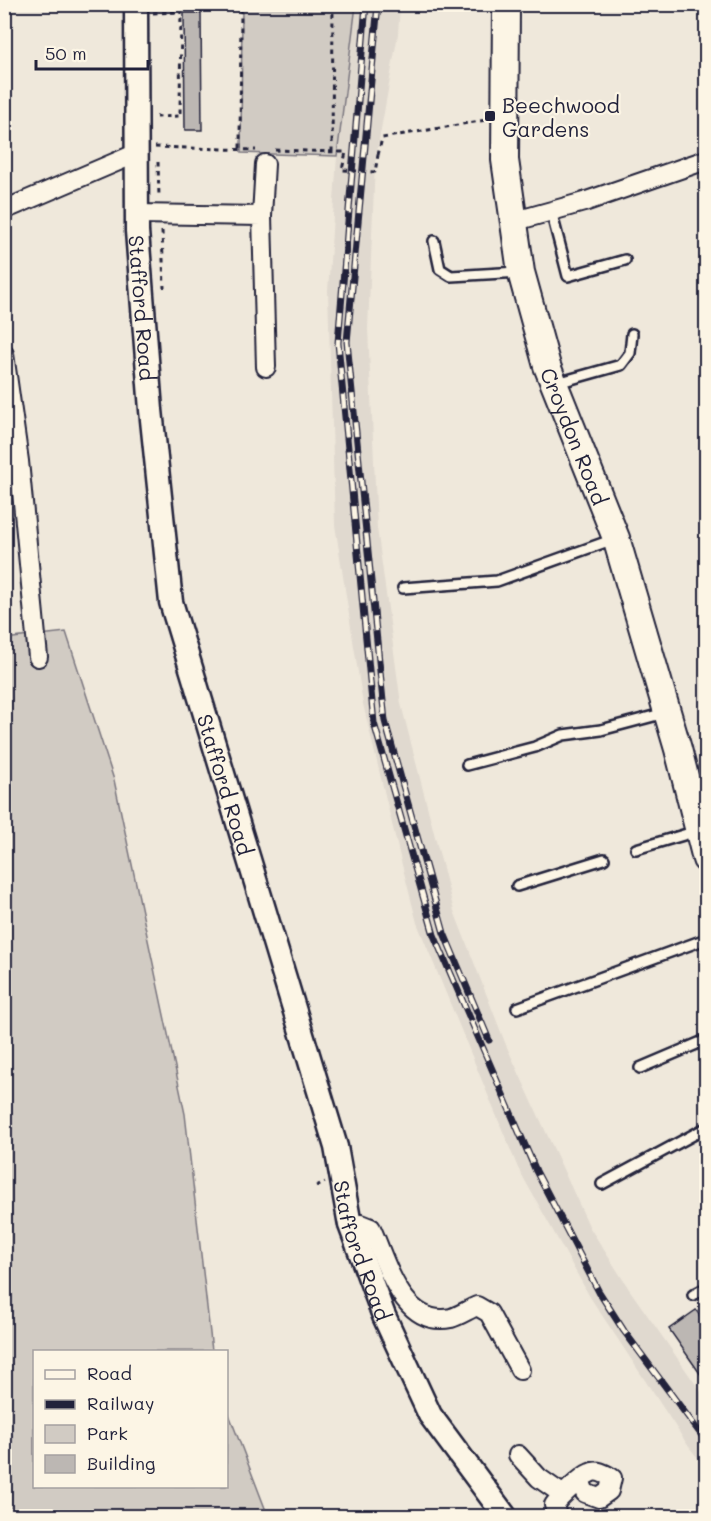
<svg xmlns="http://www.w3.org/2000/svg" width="711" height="1521" viewBox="0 0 711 1521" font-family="Mali,sans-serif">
<rect width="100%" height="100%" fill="#efe8db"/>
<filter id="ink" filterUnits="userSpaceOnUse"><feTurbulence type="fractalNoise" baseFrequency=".0167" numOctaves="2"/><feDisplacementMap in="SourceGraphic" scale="12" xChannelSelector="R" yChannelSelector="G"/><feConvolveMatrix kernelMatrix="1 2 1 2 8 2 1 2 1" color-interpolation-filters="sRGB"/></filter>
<g filter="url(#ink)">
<!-- built -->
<path fill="#e0d9cf" d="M356,5H400L398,34L375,163L368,329L377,528L401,704L454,911L506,1045L590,1228L629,1289L706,1399V1468L689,1447L590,1297L518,1168L417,923L401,861L363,704L335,525L328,291L337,156Z"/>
<!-- green -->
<path fill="#d1cbc3" stroke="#7a767f" stroke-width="1.5" d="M242,5H356L337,156L241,153Z
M66,632L114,780L185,1114L212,1351L34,1352V1486H226L227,1409L268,1516H5L4,639Z"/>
<!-- building -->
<path fill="#bcb7b3" stroke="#22223b" stroke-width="1.5" d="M184,13H201L202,130H185Z
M696,1310L706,1325V1382L669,1329Z"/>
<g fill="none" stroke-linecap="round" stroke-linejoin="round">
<!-- service casing -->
<g stroke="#22223b" stroke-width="14">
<path id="service" d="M551,211L568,276L625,260
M434,241L440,269L451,276L519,272
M557,383L621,365L630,353L632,334
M403,588L497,581L614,539
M467,765L535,747L563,735L601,730L665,713
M636,849L697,831
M517,886L604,859
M517,1008L706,939
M640,1068L706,1040
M602,1184L706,1128
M693,1295L706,1288"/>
</g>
<!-- minor casing -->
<g stroke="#22223b" stroke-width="22">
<path id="minor" d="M4,210L135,154
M136,214L262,216L265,164
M262,216L266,367
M512,222L584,202L706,160
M4,354L19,461L38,657
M350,1225L361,1224L371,1228C387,1263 402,1328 451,1318C459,1316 469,1309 477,1306L489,1313L520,1370
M518,1455L539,1478L562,1494
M557,1516L554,1505C559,1498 582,1476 590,1473C597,1469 605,1474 612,1478L609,1491L599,1498L585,1493L581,1482"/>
</g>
<!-- tertiary casing -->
<g stroke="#22223b" stroke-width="27">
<g id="tertiary">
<path id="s1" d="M136,4L137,231L151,410L171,602L336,1147L350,1225L384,1316L430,1415L505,1516"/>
</g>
</g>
<!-- secondary casing -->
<g stroke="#22223b" stroke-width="30">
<g id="secondary">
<path id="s2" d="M506,4L505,160L521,272L547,366L616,538L678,749L706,859"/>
</g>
</g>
<!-- path -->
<path stroke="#22223b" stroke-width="3" stroke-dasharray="4.5 4.5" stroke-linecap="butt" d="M153,13L181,12
M156,117L180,116L181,4
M155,147L256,150
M240,148L241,4
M275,150L339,152
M332,152L333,4
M378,155L382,138L486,120
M158,162L159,198
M162,231L164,288
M316,1186L325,1182"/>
<!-- service -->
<use href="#service" stroke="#fcf5e5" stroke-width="9"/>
<!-- minor -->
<use href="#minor" stroke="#fcf5e5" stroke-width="18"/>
<!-- tertiary -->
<use href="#tertiary" stroke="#fcf5e5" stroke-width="22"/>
<!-- secondary -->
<use href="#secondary" stroke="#fcf5e5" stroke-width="26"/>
<!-- rail casing -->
<g stroke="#22223b" stroke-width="7">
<path id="rail" d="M366,4L338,343L374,723L434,935L536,1171L599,1292L624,1331L706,1441
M378,4L347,342L385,721L444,933L489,1040"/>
</g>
<!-- rail -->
<use href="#rail" stroke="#fcf5e5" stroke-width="4.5" stroke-dasharray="14" stroke-linecap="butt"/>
<!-- path-bridge -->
<path stroke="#22223b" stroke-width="3" stroke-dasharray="4.5 4.5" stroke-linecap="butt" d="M339,152H346L342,170L375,172L378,155"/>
</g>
</g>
<!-- markers -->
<rect fill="#22223b" stroke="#fcf5e5" stroke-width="2" x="484" y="110" width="12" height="12" rx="3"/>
<g text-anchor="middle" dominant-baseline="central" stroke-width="4.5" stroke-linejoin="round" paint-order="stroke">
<!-- poi labels -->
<g font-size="21" fill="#22223b" stroke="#fcf5e5" text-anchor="start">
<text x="502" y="104">Beechwood<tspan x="502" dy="24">Gardens</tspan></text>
</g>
<!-- street labels -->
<g font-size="21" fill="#22223b" stroke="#fcf5e5">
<text stroke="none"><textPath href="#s1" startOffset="304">Stafford Road</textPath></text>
<text stroke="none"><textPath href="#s2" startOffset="442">Croydon Road</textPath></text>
<text stroke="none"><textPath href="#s1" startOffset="790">Stafford Road</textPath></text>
<text stroke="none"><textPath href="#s1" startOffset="1276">Stafford Road</textPath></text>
</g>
</g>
<!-- margin -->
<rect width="711" height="1521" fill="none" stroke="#fcf5e5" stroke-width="24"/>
<rect x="12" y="12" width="687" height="1497" fill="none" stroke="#22223b" stroke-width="2" filter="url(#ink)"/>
<!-- legend -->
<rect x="33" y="1350" width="195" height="138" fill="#fcf5e5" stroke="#a5a1a1" stroke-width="1.5"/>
<rect x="45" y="1370" width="30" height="9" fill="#fcf5e5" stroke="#a5a1a1" stroke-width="1.5"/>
<text x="87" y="1380" font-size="18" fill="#22223b">Road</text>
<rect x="45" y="1400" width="30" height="9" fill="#22223b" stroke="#a5a1a1" stroke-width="1.5"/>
<text x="87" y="1410" font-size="18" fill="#22223b">Railway</text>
<rect x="45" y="1425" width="30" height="18" fill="#d1cbc3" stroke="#a5a1a1" stroke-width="1.5"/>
<text x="87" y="1440" font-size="18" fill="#22223b">Park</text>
<rect x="45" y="1455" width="30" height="18" fill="#bcb7b3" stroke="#a5a1a1" stroke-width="1.5"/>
<text x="87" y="1470" font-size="18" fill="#22223b">Building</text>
<!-- scale -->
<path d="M36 60v9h112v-9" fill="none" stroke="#22223b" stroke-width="3"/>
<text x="45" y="60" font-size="18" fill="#22223b" stroke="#fcf5e5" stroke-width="4.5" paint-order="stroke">50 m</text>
</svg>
